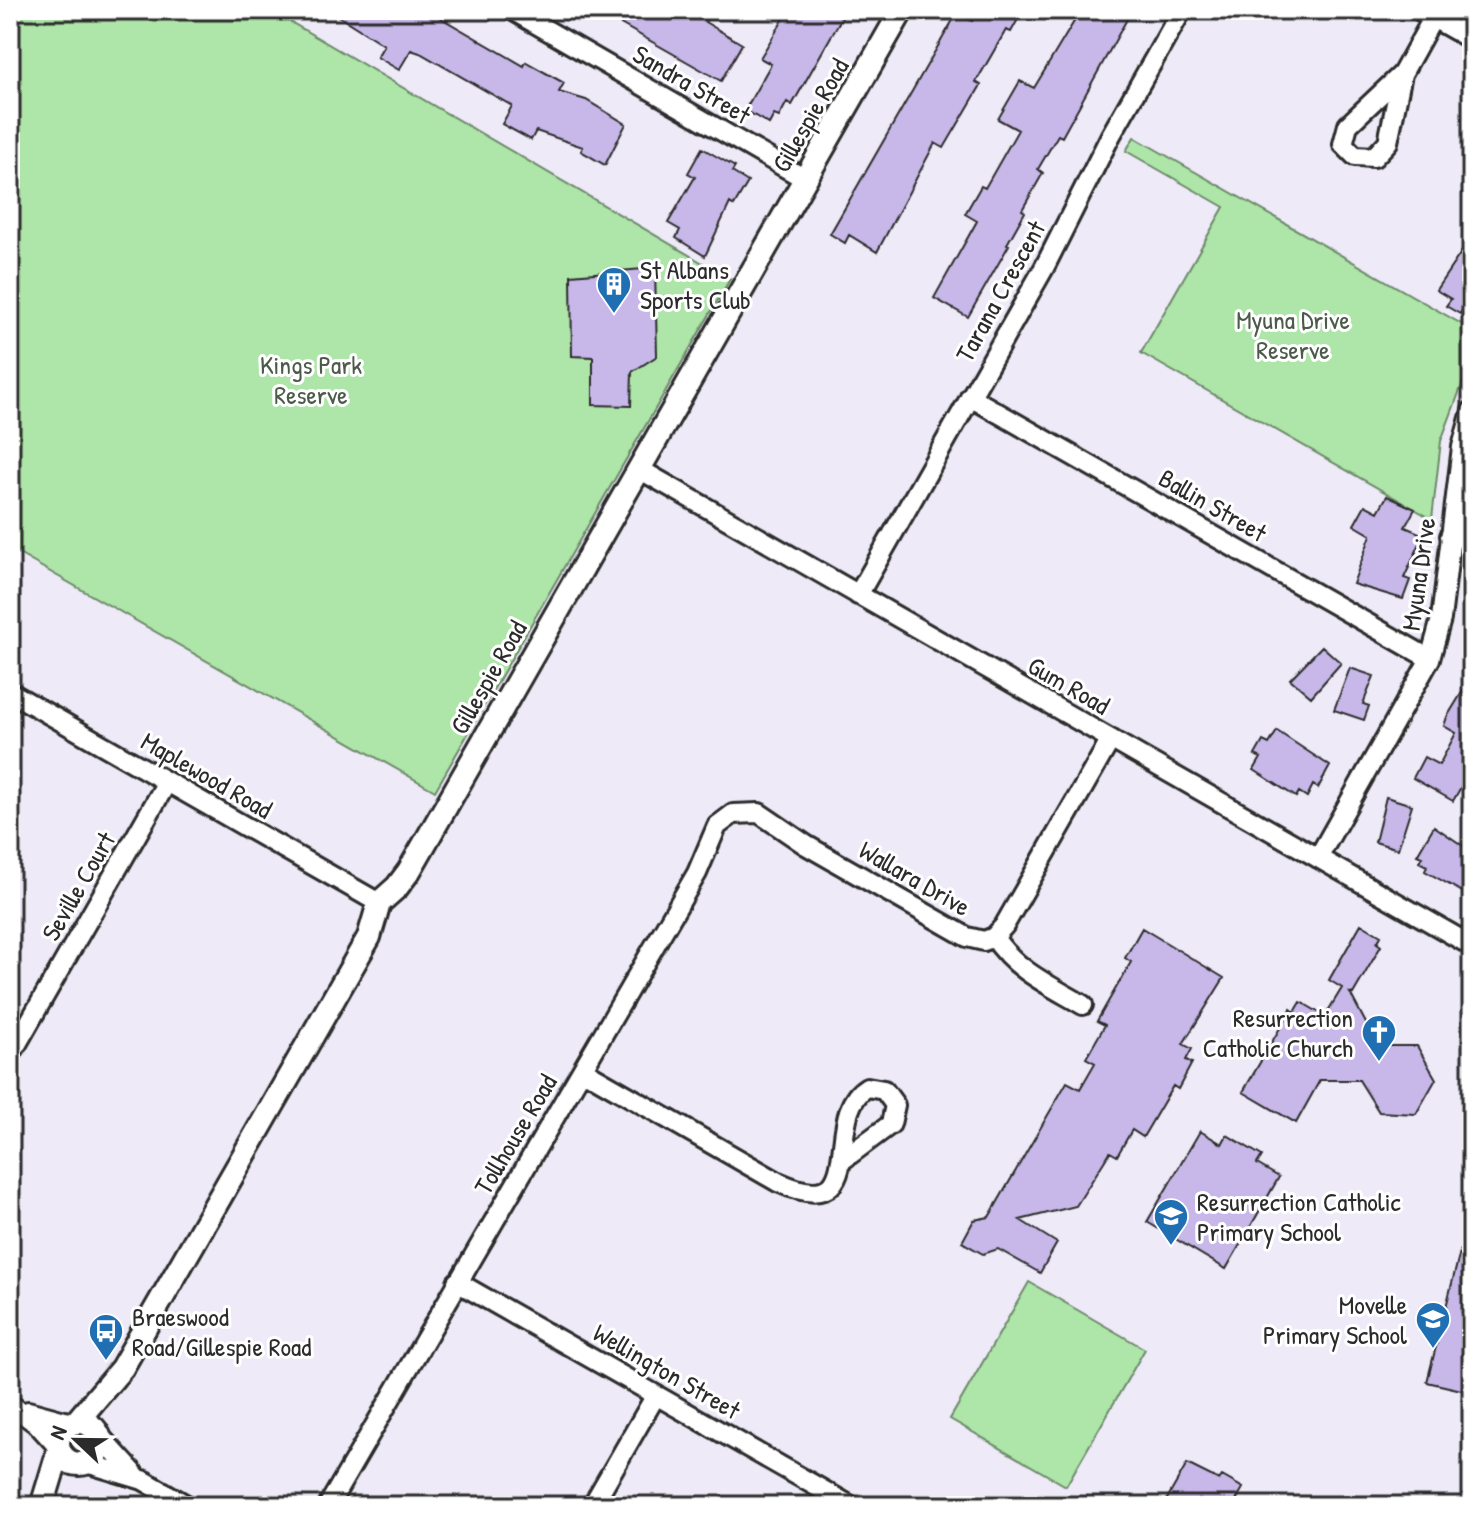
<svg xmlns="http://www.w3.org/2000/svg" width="1482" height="1516" viewBox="0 0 1482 1516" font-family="'Patrick Hand',sans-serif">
<rect width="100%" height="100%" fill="#eeeaf8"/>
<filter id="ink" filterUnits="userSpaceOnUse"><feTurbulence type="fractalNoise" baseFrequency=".0125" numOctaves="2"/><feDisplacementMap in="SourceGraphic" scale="16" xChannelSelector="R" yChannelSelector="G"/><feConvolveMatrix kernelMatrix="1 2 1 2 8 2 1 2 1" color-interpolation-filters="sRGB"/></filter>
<g filter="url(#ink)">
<!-- green -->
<path fill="#aee5a8" stroke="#6c886a" stroke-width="2" d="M10,10H270L730,279L435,791L10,549Z
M1134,137L1472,330V358L1441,441L1432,519L1141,353L1224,207L1126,151Z
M1029,1282L1145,1349L1066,1486L950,1419Z"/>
<!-- building -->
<path fill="#c7b8e9" stroke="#2b2b2b" stroke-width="2" d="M329,10H427L524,66L526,62L564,83L559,92L586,100L626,124L605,165L581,151L583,147L536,131L531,140L502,124L512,106L420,53L411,50L399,70L377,57L384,45Z
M596,10H712L705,22L742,44L721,81Z
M789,10H846L792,105L787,102L779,117L774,115L769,124L745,110L771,64L760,58Z
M979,10H1023L1011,32L1006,30L976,82L981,85L944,148L935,143L877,252L849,235L845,243L830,234L957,13L972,21Z
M1081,10H1132L1062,137L1058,135L1038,169L1043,173L1022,210L1025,212L1007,244L1009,245L968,317L934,298L977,221L965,214L981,186L985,188L1018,130L998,119L1020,81L1034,88Z
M702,148L735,167L732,172L748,182L734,206L730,203L705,256L676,238L680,230L668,223L695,177L688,173Z
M1472,236V311L1464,307L1460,314L1446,306L1451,299L1436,290Z
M655,268L657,356L632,372L631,406L593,405V357L572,356L571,275Z
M1387,496L1415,509L1405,527L1424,535L1404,578L1410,580L1403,599L1353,584L1371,535L1354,525L1365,505L1378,512Z
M1322,646L1341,663L1311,697L1290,679Z
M1350,668L1374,676L1363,704L1369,706L1364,720L1334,710Z
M1472,676V768L1453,801L1413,778L1424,757L1439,765L1456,733L1444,726L1447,717Z
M1277,731L1330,766L1318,788L1313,785L1307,797L1299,792L1296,797L1254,770L1261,758L1255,755L1263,741L1269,744Z
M1386,797L1412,805L1398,849L1375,842Z
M1434,826L1472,852V883L1466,894L1425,871L1427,866L1419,862L1422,857L1417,855Z
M1361,924L1381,936L1377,943L1381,946L1353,994L1350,993L1378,1046H1417L1436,1079L1416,1114L1379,1112L1359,1080H1320L1296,1123L1243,1092L1291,1009L1295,1012L1301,1002L1325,1016L1342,988L1329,980Z
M1142,928L1224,978L1183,1044L1192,1049L1186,1060L1192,1063L1178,1089L1173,1086L1143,1137L1132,1130L1117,1156L1110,1152L1076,1206L1020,1220L1057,1243L1040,1273L998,1249L983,1254L962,1242L974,1220L989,1217L1067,1082L1080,1089L1095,1063L1086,1058L1105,1025L1097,1021L1131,962L1125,958Z
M1200,1131L1222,1144L1227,1135L1262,1156L1257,1164L1279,1177L1226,1269L1147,1222Z
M1466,1228L1472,1229V1367L1466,1391L1427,1382Z
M1187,1464L1219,1480L1222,1476L1243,1488L1233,1506H1163Z"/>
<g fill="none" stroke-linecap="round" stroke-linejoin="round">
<!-- minor casing -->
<g stroke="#2b2b2b" stroke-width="24">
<path id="minor" d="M512,10L805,179
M1419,10L1472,40
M1402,74L1388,142L1374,157L1355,156L1343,144L1348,125L1402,74L1433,18
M970,397L1430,659
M639,469L1472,946
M1450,536L1472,539
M858,595L1044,268L1111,135L1182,10
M10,692L379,903
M1318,858L1430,659L1441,619L1462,447L1472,411
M994,937L1004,926L1111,739
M10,1056L167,782
M583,1070L778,1182C874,1225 820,1115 867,1087L884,1090L895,1105L891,1124L844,1159
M457,1282L851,1506
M10,1404L38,1425L58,1447
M28,1411L72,1423
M100,1436L133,1472
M86,1463L143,1480L188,1506
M328,1506L697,873L717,826L733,814L759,813L806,845L967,937L984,941L994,937C1015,970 1049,985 1083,1005
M592,1506L656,1395"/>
</g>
<!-- tertiary casing -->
<g stroke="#2b2b2b" stroke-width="28">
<path id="tertiary" d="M77,1421L122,1368L369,937L379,903L397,887L409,871L902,10
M58 1443a21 21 0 1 1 42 0a21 21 0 1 1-42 0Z
M42,1506L59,1450"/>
</g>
<!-- minor -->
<use href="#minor" stroke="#fff" stroke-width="18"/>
<!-- tertiary -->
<use href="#tertiary" stroke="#fff" stroke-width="22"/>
</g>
</g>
<!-- icons -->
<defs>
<g id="building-pin" transform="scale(1.8)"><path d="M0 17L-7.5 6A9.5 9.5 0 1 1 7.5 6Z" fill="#1f6fb2" stroke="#fff"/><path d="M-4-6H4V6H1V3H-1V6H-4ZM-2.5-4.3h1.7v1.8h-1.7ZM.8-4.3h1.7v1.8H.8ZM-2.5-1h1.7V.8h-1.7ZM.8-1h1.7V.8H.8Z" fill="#fff"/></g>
<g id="church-pin" transform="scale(1.8)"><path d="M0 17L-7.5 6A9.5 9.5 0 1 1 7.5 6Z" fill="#1f6fb2" stroke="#fff"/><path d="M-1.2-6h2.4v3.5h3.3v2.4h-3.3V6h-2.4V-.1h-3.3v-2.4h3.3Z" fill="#fff"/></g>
<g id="school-pin" transform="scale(1.8)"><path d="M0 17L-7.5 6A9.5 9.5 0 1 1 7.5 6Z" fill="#1f6fb2" stroke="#fff"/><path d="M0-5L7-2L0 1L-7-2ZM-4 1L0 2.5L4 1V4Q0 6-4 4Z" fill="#fff"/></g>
<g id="bus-pin" transform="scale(1.8)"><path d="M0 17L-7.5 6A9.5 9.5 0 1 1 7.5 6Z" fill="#1f6fb2" stroke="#fff"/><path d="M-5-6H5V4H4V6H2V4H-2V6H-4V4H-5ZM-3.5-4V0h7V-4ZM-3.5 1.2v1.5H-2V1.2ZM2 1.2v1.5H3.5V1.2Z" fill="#fff"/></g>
</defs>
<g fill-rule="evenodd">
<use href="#building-pin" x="614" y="284"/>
<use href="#church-pin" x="1379" y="1032"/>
<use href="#school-pin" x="1171" y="1216"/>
<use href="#school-pin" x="1433" y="1319"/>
<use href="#bus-pin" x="106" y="1331"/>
</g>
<g text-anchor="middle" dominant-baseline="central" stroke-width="6" stroke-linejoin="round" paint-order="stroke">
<!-- street labels -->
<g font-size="26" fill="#2b2b2b" stroke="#fff">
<text transform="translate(692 84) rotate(30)">Sandra Street</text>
<text transform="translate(810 115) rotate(-60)">Gillespie Road</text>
<text transform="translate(1000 291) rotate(-61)">Tarana Crescent</text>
<text transform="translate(1213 505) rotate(30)">Ballin Street</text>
<text transform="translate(1418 574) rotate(-82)">Myuna Drive</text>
<text transform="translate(488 677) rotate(-60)">Gillespie Road</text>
<text transform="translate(1069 685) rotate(30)">Gum Road</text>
<text transform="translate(207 775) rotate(30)">Maplewood Road</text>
<text transform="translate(915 878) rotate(30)">Wallara Drive</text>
<text transform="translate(78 886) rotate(-60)">Seville Court</text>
<text transform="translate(515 1134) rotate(-59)">Tollhouse Road</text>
<text transform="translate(667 1371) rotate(30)">Wellington Street</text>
</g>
<!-- poi labels -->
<g font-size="26" fill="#2b2b2b" stroke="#fff" text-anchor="start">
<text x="640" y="269">St Albans<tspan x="640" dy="30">Sports Club</tspan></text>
<text x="1353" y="1017" text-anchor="end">Resurrection<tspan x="1353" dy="30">Catholic Church</tspan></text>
<text x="1197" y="1201">Resurrection Catholic<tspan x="1197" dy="30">Primary School</tspan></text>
<text x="1407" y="1304" text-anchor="end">Movelle<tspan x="1407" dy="30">Primary School</tspan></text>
<text x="132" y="1316">Braeswood<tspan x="132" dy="30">Road/Gillespie Road</tspan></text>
</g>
<!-- park labels -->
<g font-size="26" fill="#4c5a4a" stroke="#fff">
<text x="1293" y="319">Myuna Drive<tspan x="1293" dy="30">Reserve</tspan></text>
<text x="311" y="364">Kings Park<tspan x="311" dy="30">Reserve</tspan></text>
</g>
</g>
<!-- margin -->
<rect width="1482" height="1516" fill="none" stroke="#fff" stroke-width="40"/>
<rect x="20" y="20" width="1442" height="1476" fill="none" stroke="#2b2b2b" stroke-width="3" filter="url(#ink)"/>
<!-- north arrow -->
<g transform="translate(76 1440) rotate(292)" stroke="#ffffff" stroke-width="6" paint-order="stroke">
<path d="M0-6L14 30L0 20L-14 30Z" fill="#2b2b2b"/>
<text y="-12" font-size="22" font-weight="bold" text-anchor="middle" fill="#2b2b2b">N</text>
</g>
</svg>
